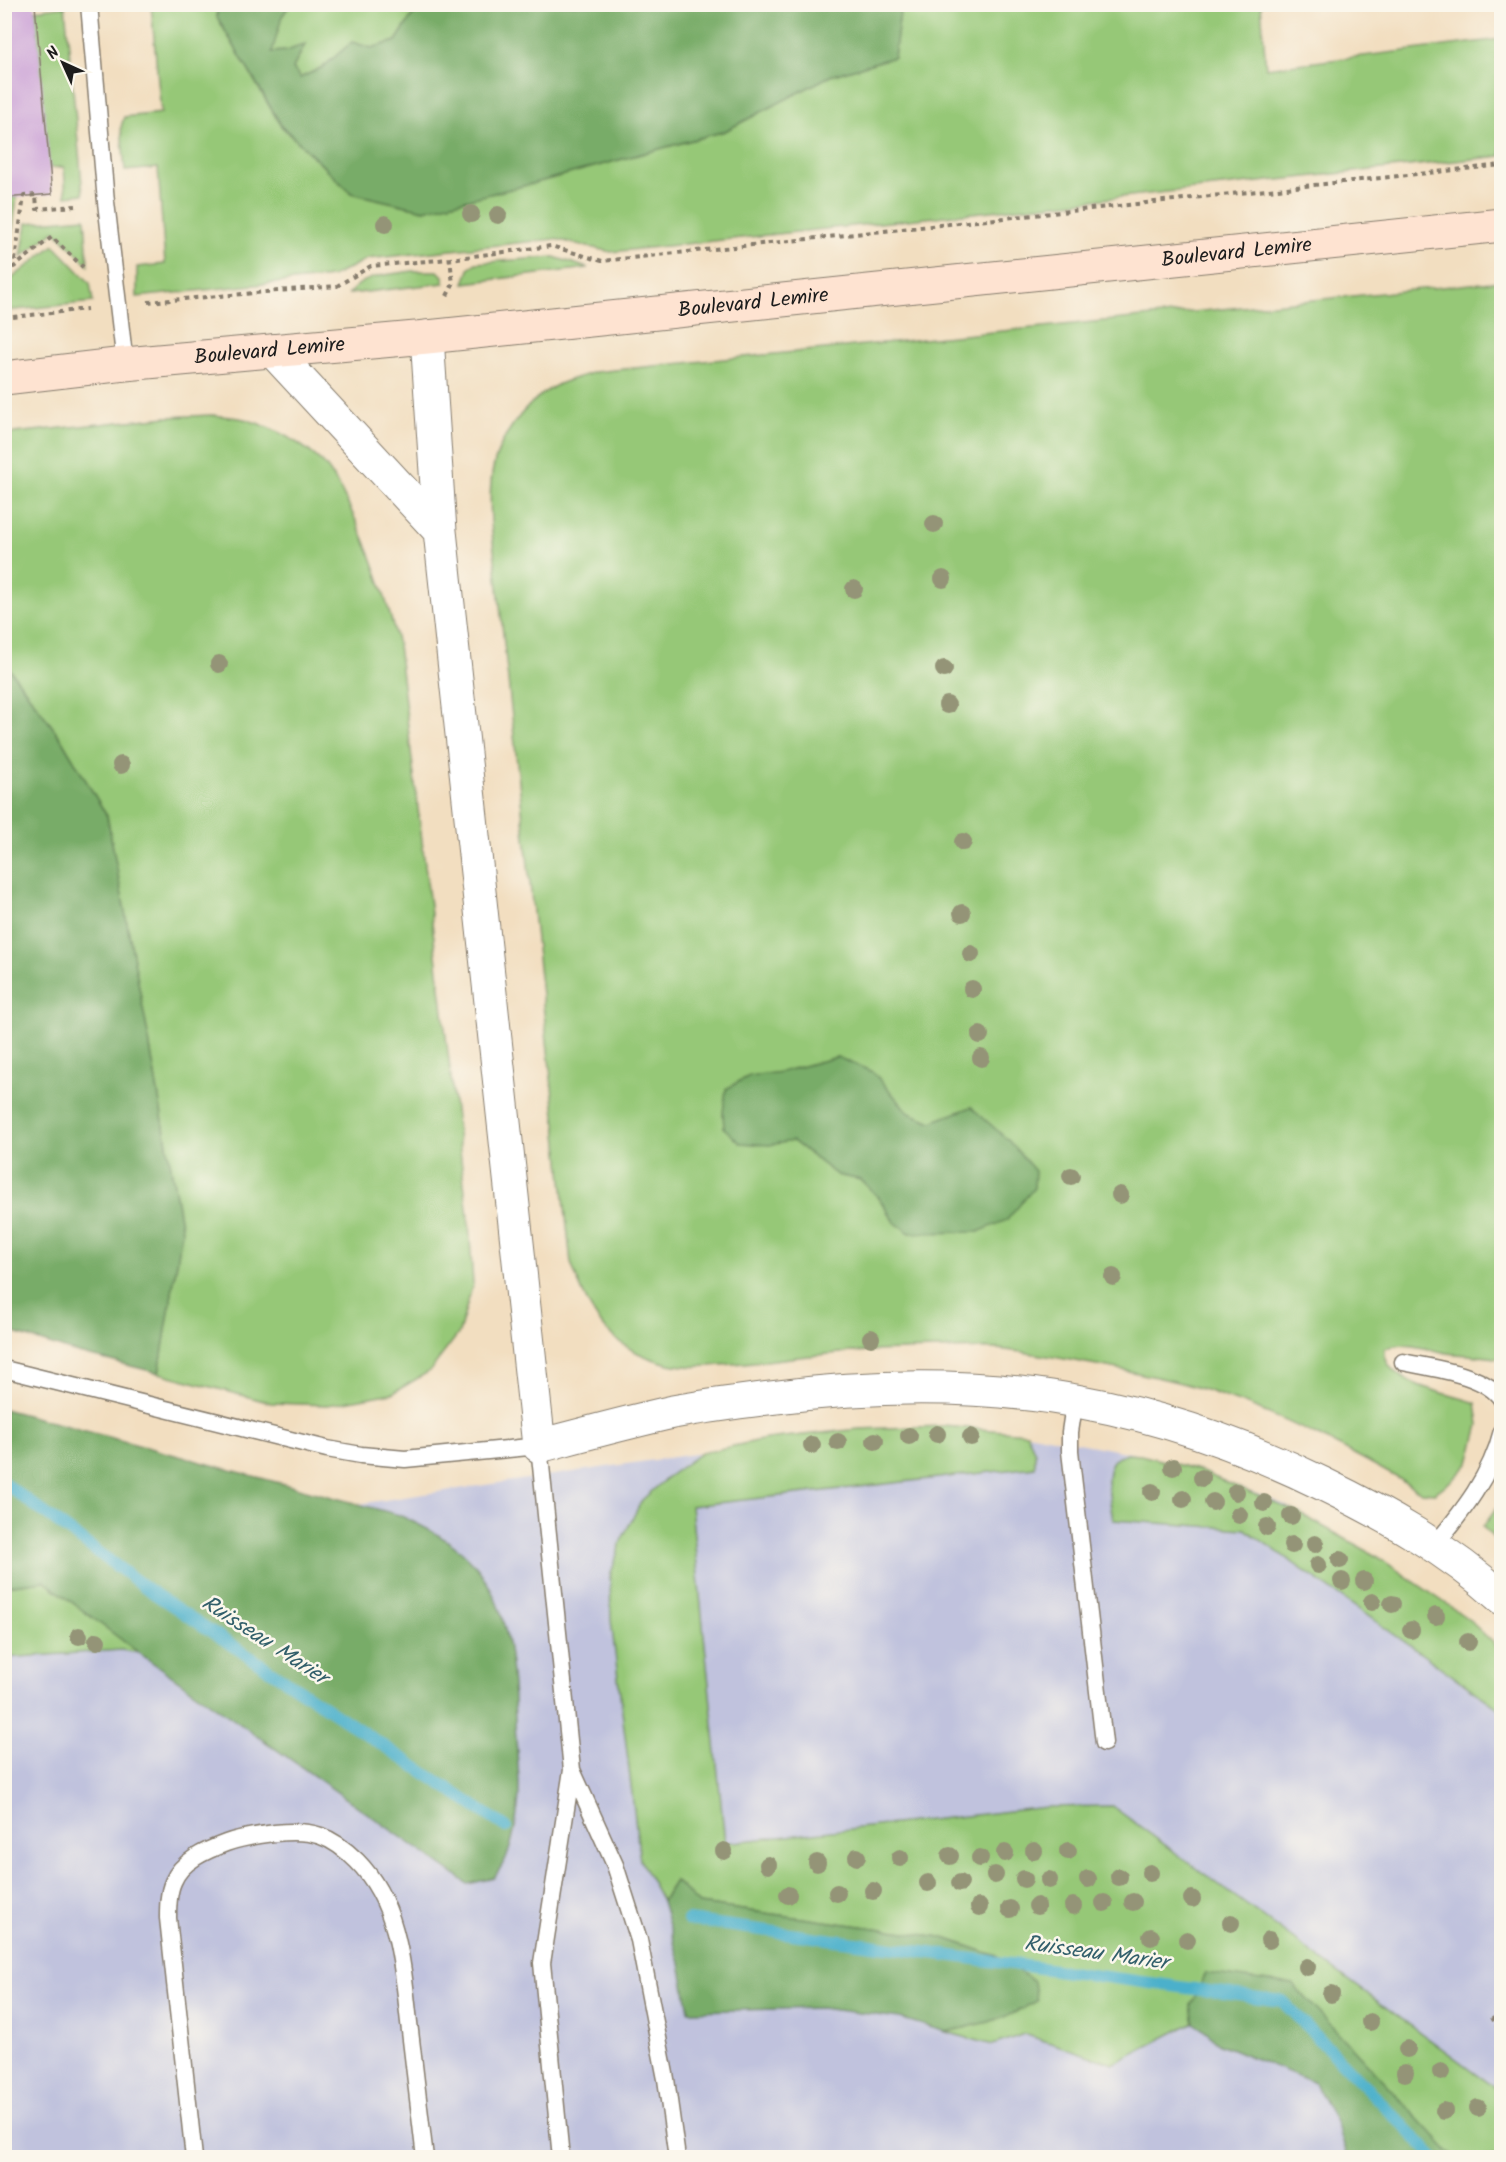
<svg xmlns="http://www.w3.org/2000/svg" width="1506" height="2162" viewBox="0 0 1506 2162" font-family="Kalam,sans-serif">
<rect width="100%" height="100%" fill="#fbf7ec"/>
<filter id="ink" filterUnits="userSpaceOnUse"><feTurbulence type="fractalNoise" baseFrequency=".0167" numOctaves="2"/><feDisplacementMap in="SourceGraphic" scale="12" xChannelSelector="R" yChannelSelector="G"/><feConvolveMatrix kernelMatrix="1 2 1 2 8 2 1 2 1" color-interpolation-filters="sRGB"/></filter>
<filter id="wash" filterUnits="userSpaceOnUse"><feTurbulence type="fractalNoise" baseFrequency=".008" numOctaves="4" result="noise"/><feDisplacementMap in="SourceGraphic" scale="24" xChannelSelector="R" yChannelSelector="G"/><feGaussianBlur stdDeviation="1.35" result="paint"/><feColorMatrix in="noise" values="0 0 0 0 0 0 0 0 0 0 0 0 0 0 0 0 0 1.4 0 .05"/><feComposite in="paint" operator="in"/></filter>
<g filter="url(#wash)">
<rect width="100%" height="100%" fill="#f2dec0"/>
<!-- industrial -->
<path fill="#c0c2dd" d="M944,1426L1027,1433L1141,1455L1187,1467L1283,1504L1378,1557L1467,1618L1501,1650V2157L5,2158V1658L121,1650L139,1653L468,1884L511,1656L502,1618L488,1587L476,1566L431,1531L399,1515L358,1504L701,1453L766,1439L859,1429Z"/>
<!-- green -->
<path fill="#96c877" stroke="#59724a" stroke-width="1.5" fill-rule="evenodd" d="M151,5H217V17L281,126L351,193L424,210L535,183L725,131L830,76L894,57L901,5H1261L1266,68L1501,39V156L611,252L555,239L367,259L332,277L137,297V267L165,264L158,168L125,171L121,127L124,117L161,113Z
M290,5H419L396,41L371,48L352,42L323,67L300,78L293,68L305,45L287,51L271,52L282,16Z
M65,6L83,194L66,196L64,167L49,168L35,10Z
M17,197L6,283L54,245L90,283L93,302L5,311V198Z
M85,218L88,265L55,231L21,257L27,223Z
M554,257L588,268L464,283L470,267L476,263Z
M412,271H438L443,276L444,283L349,294C363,274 389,275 412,271Z
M1501,281V1359C1486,1356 1470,1355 1454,1354C1433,1352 1405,1339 1385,1349C1381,1385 1452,1393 1476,1403L1479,1425L1469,1463L1455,1478L1435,1493L1422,1492C1352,1451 1280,1414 1202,1389C1168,1378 1132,1372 1097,1365C1064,1359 1030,1352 996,1349C956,1347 914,1350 874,1351C831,1352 787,1359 744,1363C719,1365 694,1369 669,1364C609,1349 591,1318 571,1263L491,523C490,501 489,478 496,457C506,428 531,397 559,384C571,379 583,376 595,372ZM837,1057L893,1096L909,1113L932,1122L972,1107L979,1232L949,1231L894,1222L879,1198L861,1180L837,1175L793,1141L781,1072Z
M212,415C223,417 237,416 248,420C276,429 302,443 323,463C334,474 342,493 349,506C372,553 386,595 398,645L469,1224L473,1284L459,1333L430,1371L393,1393L328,1405L271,1403L159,1373L182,1231L148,1035L107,816L60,737L5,663V434L167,417Z
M944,1426L1027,1433L1035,1453V1467L691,1506L725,1843L1047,1807L1112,1806L1501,2092V2157H1454L1444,2148L1191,2005L1194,2022L1113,2064L1024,2034L993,2045L946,2032L967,2027L1034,1982L1002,1958L941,1937L699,1904L675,1881L662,1901L640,1860L611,1620L610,1577L621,1541L642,1500L669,1476L701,1453L766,1439L859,1429Z
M1127,1454L1141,1455L1195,1469L1299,1513L1378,1557L1467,1618L1501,1650V1710L1245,1529L1113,1520C1111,1504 1101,1468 1117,1457C1120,1455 1124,1455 1127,1454Z
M1501,1502V1546L1483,1527Z
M44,1581L139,1653L121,1650L5,1658V1586Z"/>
<!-- forest -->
<path fill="#78ac68" stroke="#4a6442" stroke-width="1.5" d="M217,5H290L282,16L272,52L287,51L305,44L293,68L300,78L323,67L352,42L371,48L396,41L419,5H901L894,57L830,76L725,131L535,183L424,210L351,193L281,125L217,17Z
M5,663L60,737L107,816L148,1035L182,1231L159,1373L74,1352L5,1330Z
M837,1057L873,1072L909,1113L932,1122L971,1107L1009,1141L1035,1171L1034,1188L1007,1220L978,1232L910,1233L894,1222L879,1198L861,1180L837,1175L793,1141L769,1145L740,1143L724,1128L723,1113L726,1089L749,1076L781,1072Z
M4,1409L399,1515C426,1528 455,1541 475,1565C514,1612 513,1683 516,1740C518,1764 521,1790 517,1814C515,1828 512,1845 506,1858C503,1865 498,1871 494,1878L468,1884L139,1653L44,1581L5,1586Z
M675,1881L699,1904L941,1937L1002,1958L1034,1982L1037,2001L1012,2014L989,2022L946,2032L900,2018L821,2008L689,2011L680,1963L662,1901Z
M1206,1973L1293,1984L1454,2157H1348L1336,2122L1315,2083L1220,2044L1194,2022L1191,2005Z"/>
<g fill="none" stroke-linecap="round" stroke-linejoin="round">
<!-- stream -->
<path stroke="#4cb0cb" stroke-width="12" d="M4,1483L149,1590L506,1827
M688,1920L1282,2001L1435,2158"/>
</g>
<g id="blocks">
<!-- building -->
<path fill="#cba2d7" d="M35,5L52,194L4,198V8Z"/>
</g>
</g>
<g filter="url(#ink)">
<use href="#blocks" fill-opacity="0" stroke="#877d6e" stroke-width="1.5"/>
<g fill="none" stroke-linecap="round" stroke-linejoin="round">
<!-- service casing -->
<g stroke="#877d6e" stroke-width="19">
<path id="service" d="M89,4L106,202L125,364
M1403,1362C1431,1368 1486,1374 1502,1400
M4,1369L327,1449L361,1455L405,1459L539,1446L572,1770
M1075,1399L1070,1432V1451L1104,1743
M1434,1546C1463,1511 1491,1476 1502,1431
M194,2158L168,1918C168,1907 168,1893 173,1882C181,1861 207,1850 226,1843C242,1837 259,1835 275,1833C312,1829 331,1835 357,1861C401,1905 403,1973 410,2031C415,2073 420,2115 425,2158
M561,2158L542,1963L572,1770L615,1865L639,1940L666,2079L677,2158"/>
</g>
<!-- minor casing -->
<g stroke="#877d6e" stroke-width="35">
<path id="minor" d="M427,337L440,531L539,1446C584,1434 628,1422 673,1412C705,1406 737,1402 769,1398C970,1372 1138,1393 1321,1483C1385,1514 1449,1550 1502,1598
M273,351L440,531"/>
</g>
<!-- secondary casing -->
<g stroke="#877d6e" stroke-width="35">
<g id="secondary">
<path id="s1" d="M4,378L125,364L427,337L1502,225"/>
</g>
</g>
<!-- path -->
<path stroke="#877d6e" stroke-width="4" stroke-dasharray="4.5 4.5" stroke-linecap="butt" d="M76,206L37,209L36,195L24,196L14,267L52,237L83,267
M447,296L453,284L450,259
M148,302L337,286L371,266L450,259L551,246L602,261L1502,165
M4,318L87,309
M1492,2017L1502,2036"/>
<!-- service -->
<use href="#service" stroke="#fff" stroke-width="16"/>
<!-- minor -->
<use href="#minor" stroke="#fff" stroke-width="33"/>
<!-- secondary -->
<use href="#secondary" stroke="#fee3d1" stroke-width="33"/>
</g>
<!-- trees -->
<g fill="#949477">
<circle cx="471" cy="214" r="9"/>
<circle cx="498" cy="215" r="9"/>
<circle cx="385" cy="224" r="9"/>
<circle cx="934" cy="524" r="9"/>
<circle cx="943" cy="579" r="9"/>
<circle cx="854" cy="589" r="9"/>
<circle cx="219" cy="664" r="9"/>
<circle cx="944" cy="669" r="9"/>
<circle cx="947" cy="705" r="9"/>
<circle cx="121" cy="765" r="9"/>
<circle cx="963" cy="842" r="9"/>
<circle cx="962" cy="913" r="9"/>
<circle cx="971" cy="954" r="9"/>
<circle cx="972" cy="989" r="9"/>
<circle cx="980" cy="1035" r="9"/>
<circle cx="981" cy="1058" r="9"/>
<circle cx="1071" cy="1176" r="9"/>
<circle cx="1120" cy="1195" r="9"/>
<circle cx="1113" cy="1277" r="9"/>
<circle cx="871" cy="1338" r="9"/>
<circle cx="937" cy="1434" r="9"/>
<circle cx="909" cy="1436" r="9"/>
<circle cx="971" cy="1437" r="9"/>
<circle cx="875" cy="1441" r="9"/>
<circle cx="838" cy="1442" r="9"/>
<circle cx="812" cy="1445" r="9"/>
<circle cx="1173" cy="1467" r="9"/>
<circle cx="1202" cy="1478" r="9"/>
<circle cx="1152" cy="1492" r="9"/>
<circle cx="1236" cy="1492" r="9"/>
<circle cx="1183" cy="1499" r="9"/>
<circle cx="1213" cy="1502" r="9"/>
<circle cx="1264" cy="1503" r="9"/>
<circle cx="1239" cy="1515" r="9"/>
<circle cx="1291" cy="1516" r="9"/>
<circle cx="1267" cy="1527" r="9"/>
<circle cx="1315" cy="1544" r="9"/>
<circle cx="1292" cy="1545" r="9"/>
<circle cx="1340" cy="1560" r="9"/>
<circle cx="1318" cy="1565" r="9"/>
<circle cx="1342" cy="1581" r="9"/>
<circle cx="1364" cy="1581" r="9"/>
<circle cx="1372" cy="1602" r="9"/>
<circle cx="1392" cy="1604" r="9"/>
<circle cx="1436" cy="1616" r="9"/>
<circle cx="1411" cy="1630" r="9"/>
<circle cx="79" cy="1636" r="9"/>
<circle cx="97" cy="1641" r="9"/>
<circle cx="1468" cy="1642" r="9"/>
<circle cx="724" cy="1851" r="9"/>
<circle cx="1034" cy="1851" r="9"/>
<circle cx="1068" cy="1851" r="9"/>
<circle cx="1005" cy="1853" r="9"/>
<circle cx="950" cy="1856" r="9"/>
<circle cx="857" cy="1857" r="9"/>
<circle cx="900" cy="1858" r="9"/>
<circle cx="980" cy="1858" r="9"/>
<circle cx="817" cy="1863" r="9"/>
<circle cx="768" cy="1865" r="9"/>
<circle cx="1150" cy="1873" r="9"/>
<circle cx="995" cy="1875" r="9"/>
<circle cx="1119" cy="1877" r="9"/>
<circle cx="1024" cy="1879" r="9"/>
<circle cx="1088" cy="1879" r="9"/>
<circle cx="1049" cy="1880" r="9"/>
<circle cx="928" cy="1883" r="9"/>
<circle cx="960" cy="1883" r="9"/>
<circle cx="873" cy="1891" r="9"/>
<circle cx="837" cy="1893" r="9"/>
<circle cx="788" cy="1895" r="9"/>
<circle cx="1192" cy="1899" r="9"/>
<circle cx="1133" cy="1902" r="9"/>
<circle cx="1104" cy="1903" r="9"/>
<circle cx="1037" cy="1906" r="9"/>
<circle cx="1073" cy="1906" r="9"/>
<circle cx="979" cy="1907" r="9"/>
<circle cx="1010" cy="1909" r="9"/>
<circle cx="1231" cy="1923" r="9"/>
<circle cx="1151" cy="1937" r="9"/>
<circle cx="1187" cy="1940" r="9"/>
<circle cx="1269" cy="1940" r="9"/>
<circle cx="1307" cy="1967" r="9"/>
<circle cx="1331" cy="1994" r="9"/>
<circle cx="1370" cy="2022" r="9"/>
<circle cx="1407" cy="2049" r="9"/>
<circle cx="1441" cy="2072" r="9"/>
<circle cx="1405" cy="2073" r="9"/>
<circle cx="1478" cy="2108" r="9"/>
<circle cx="1444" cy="2111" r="9"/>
</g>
</g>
<g text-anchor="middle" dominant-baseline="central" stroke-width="5" stroke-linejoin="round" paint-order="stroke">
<!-- street labels -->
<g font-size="21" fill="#1c1c1c" stroke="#fbf7ec">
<text stroke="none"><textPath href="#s1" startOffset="1239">Boulevard Lemire</textPath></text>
<text stroke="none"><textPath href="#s1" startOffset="753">Boulevard Lemire</textPath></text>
<text stroke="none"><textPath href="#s1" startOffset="267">Boulevard Lemire</textPath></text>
</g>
<!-- water labels -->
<g font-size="22" font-style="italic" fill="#325f6b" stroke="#fbf7ec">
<text transform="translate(264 1641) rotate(33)">Ruisseau Marier</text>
<text transform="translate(1096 1954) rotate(8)">Ruisseau Marier</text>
</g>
</g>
<!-- margin -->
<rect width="1506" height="2162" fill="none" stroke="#fbf7ec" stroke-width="24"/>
<!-- north arrow -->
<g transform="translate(63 63) rotate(315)" stroke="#fbf7ec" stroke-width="4.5" paint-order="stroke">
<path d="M0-4.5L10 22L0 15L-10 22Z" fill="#1c1c1c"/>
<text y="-9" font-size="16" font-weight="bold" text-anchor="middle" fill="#1c1c1c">N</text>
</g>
</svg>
